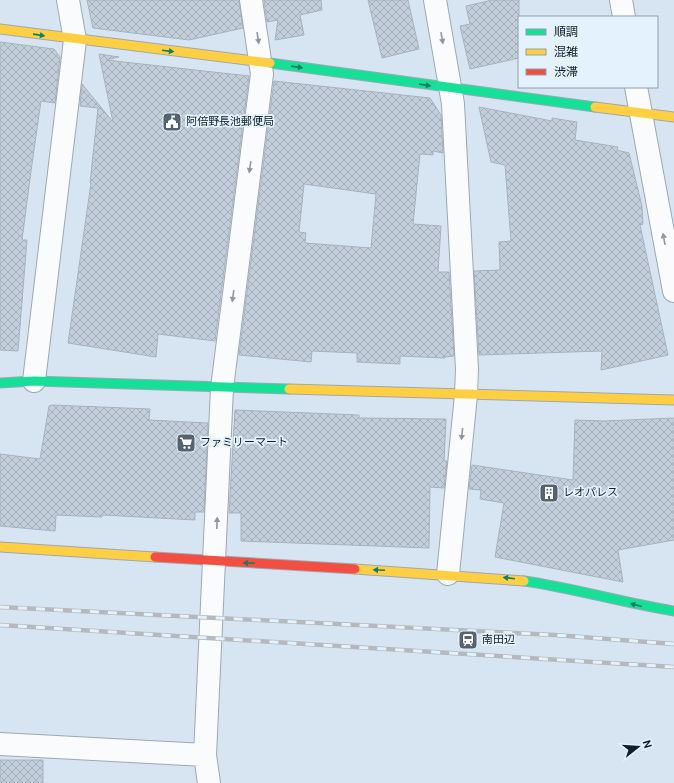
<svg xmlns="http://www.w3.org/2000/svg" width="674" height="783" viewBox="0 0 674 783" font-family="Overpass,'Noto Sans JP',sans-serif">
<defs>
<pattern id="building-cross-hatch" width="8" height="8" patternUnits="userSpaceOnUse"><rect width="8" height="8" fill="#c3cedb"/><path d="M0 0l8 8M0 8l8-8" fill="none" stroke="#a6b0bc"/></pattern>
</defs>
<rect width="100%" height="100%" fill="#d7e5f3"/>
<!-- building -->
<path fill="url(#building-cross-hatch)" stroke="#a8b2bf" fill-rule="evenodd" d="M87,0H239L243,28L189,40L93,28Z
M264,0H321L322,10L300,15L304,35L275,40L278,20L267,22Z
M368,0H408L419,49L382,58Z
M492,0H519V58L470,69L460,26L470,24L466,6Z
M0,42L54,49L60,57L55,103L41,101L31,171L22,240H27L18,351L0,350Z
M99,54L119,57L106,60L249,76L215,341L158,334L156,357L68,343L91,183H90L98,108L80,106L82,84L113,122Z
M274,81L430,98L441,115L443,153L433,151V155L420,154L413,224L441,226L438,272H449L454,356L445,357V358L400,356V364L357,362V353L312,351L311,362L239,355ZM304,184L376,194L371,248L305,243L306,233L299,232Z
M479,107L552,121V118L577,122L575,140L618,147L617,150L629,153L642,206L643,224L640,225L668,355L601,370L602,351L479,355L474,271L500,270L499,242L511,241L505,165L491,162Z
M52,405L150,409L149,420L208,423L204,512H195V520L102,515V517L56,515L55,531L0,526V454L40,459L49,406Z
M235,410L359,415V418L446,419L444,461H447L444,488L430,487L429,548L241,541V513H229Z
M674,418V540L618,550L623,582L495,557L504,503L480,499L481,490L469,489L472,465L573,480L575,420L603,421Z
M0,760H43V783H0Z"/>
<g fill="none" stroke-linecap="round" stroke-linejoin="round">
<!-- street casing -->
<g stroke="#9ca8b4" stroke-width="24">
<path id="street" d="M435,0L453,104L467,369L466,395L448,574
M621,0L624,17
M636,87L674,291
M34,381L75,40L68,0
M0,744L205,755L209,783
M205,755L222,388L262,74L251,0"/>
</g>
<!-- fast casing -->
<g stroke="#9ca8b4" stroke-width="11">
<path id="fast" d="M270,63L595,107
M0,383L34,381L289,389
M524,581C574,588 623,603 674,611"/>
</g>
<!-- slow casing -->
<g stroke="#9ca8b4" stroke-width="11">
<path id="slow" d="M0,29L270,63
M595,107L674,117
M289,389L674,400
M0,547L155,557
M355,569L524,581"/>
</g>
<!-- jam casing -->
<g stroke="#9ca8b4" stroke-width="11">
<path id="jam" d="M155,557L355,569"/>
</g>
<!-- street -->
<use href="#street" stroke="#f9fbfd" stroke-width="22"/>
<!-- fast -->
<use href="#fast" stroke="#16e098" stroke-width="9"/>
<!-- slow -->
<use href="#slow" stroke="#ffcf43" stroke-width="9"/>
<!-- jam -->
<use href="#jam" stroke="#f24e42" stroke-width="9"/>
<!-- rail casing -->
<g stroke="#b5b9bc" stroke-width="4.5">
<path id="rail" d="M0,607L555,635L674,644
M0,625L674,667"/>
</g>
<!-- rail -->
<use href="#rail" stroke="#e4f2fe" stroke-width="3" stroke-dasharray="9" stroke-linecap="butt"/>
</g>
<!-- one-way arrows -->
<defs><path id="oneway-solid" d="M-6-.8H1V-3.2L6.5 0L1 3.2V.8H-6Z"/></defs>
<g fill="#147e60">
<use href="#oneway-solid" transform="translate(39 35) rotate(8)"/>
<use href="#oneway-solid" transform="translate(168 51) rotate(7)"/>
<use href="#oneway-solid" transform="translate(297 67) rotate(8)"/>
<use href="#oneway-solid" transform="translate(425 85) rotate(8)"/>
<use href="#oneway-solid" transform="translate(249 563) rotate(-177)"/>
<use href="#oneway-solid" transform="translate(379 570) rotate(-177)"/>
<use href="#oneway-solid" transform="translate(509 578) rotate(-173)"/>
<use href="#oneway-solid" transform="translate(636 605) rotate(-166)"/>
</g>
<g fill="#91979d">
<use href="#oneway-solid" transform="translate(258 38) rotate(81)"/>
<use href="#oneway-solid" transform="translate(442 38) rotate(80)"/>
<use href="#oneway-solid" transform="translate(250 167) rotate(98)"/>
<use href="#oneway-solid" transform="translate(664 239) rotate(-100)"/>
<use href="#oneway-solid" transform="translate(233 296) rotate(98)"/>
<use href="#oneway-solid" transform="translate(462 434) rotate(96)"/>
<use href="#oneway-solid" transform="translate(217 523) rotate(-88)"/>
</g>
<!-- icons -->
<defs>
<g id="civic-square" transform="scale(1)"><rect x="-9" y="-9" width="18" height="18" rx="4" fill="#56636f" stroke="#e4f2fe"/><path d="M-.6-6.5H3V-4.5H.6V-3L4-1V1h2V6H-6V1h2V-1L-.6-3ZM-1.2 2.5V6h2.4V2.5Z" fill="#fff"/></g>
<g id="supermarket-square" transform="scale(1)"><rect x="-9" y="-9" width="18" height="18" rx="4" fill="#56636f" stroke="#e4f2fe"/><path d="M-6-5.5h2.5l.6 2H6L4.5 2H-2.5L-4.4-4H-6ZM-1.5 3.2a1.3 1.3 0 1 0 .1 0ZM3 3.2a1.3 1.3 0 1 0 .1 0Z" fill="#fff"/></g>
<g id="building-square" transform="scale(1)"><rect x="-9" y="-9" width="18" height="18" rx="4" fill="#56636f" stroke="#e4f2fe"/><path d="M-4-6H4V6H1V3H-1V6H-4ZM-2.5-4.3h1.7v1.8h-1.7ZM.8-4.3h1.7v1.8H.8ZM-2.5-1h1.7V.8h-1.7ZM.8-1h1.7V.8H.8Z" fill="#fff"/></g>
<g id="station-square" transform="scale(1)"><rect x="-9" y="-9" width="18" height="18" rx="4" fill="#56636f" stroke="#e4f2fe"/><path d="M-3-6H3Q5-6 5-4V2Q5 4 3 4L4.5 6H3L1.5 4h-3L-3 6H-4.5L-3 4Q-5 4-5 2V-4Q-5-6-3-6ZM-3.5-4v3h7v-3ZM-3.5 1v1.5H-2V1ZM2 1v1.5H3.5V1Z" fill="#fff"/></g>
</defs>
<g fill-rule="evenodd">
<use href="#civic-square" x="172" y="122"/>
<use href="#supermarket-square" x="186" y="443"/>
<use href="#building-square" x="549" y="493"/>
<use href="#station-square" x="468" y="640"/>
</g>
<g text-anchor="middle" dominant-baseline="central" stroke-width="3.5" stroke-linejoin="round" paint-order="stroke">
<!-- poi labels -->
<g font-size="11" fill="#111d28" stroke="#e4f2fe" text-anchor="start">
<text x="186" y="122">阿倍野長池郵便局</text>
<text x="200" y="443">ファミリーマート</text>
<text x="563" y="493">レオパレス</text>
<text x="482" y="640">南田辺</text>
</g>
</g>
<!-- legend -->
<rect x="518" y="16" width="140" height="72" fill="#e4f2fe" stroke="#909da8"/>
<rect x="526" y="29" width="20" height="6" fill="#16e098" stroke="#909da8"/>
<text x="554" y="36" font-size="12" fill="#111d28">順調</text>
<rect x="526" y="49" width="20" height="6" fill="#ffcf43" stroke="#909da8"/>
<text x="554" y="56" font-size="12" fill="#111d28">混雑</text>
<rect x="526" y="69" width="20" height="6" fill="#f24e42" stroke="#909da8"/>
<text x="554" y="76" font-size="12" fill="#111d28">渋滞</text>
<!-- north arrow -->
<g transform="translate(638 747) rotate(73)" stroke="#e4f2fe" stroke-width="3" paint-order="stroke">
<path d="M0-3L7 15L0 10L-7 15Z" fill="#111d28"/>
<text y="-6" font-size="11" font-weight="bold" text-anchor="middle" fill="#111d28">N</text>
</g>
</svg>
